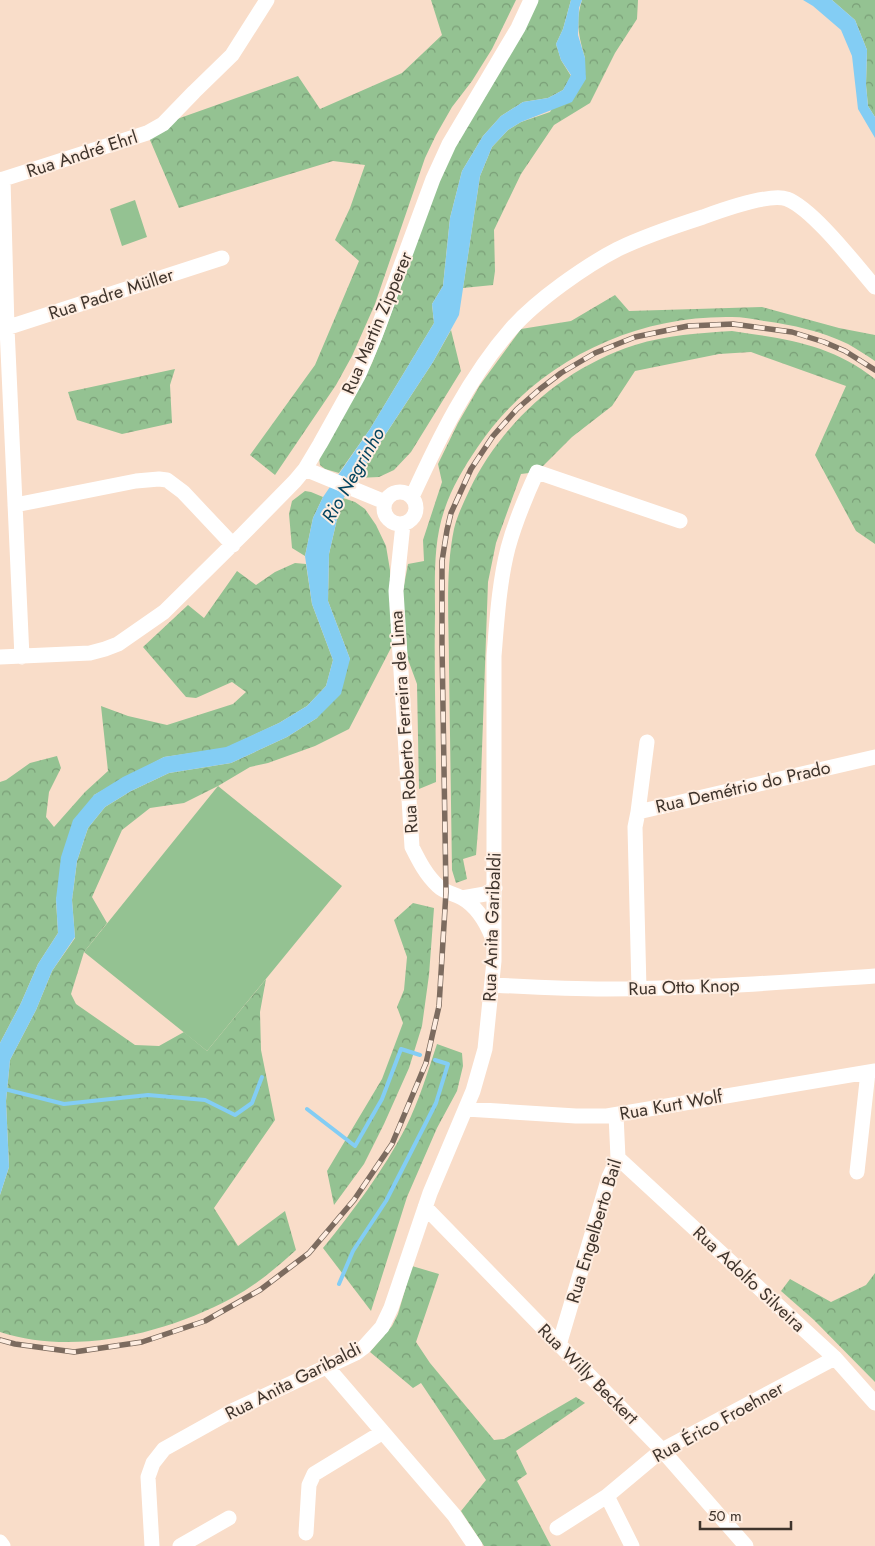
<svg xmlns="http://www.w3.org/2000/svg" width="875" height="1546" viewBox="0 0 875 1546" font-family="Jost,sans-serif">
<defs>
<pattern id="forest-crowns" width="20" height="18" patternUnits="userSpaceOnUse" patternTransform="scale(1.25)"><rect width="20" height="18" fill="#94c292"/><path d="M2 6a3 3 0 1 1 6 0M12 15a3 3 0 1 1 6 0" fill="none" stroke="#7a9e77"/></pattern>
</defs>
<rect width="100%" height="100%" fill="#f9ddc9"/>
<!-- forest -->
<path fill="url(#forest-crowns)" d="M431,0H516L492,49L472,81L452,107L436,135L425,158L375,304L352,356L336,385L275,475L250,455L315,365L359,261L335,240L350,208L365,165L333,161L179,208L147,133L163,124L298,76L320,109L402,73L442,35Z
M537,0H571L563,29L556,44L561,60L571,76L563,90L548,98L523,102L501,116L483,136L462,171L450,218L443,286L432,304L434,323L370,429L339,473L325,469L320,465L319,458L372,363L386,328L429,206L454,144Z
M582,0H638L637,19L615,53L590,103L554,125L521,174L494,230L495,271L493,285L463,288L480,176L492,147L508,130L521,122L550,112L585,58C579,37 575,22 582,0Z
M832,0H875V117L868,106L866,85L867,50L855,20Z
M615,295L629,311L762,307L839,328L875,335V361C866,355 857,349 848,344C821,331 793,325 764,321C753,319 742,317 732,317C631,315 533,364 477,448C464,467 451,489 444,511C433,544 435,580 435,614C434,670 436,726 436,782L419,789L417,684L407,657L402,596L408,564L424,561L423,540L442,482L438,464L458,423L480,385L521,329L571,321Z
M451,330L461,371L411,452L394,470L379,477L357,478L433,362Z
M732,331C786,339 831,344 875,379V544L856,531L815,455L846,386L751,352L719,354L635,371L612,406L572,437L537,472L521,474L496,543L488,582L480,805L476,855L463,859L467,879L456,883L452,870C451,802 450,734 449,666C449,623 445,571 454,529C457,516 463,504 469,491C501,423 563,368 635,345C667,335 699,333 732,331Z
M175,369L170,385L172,423L122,434L77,420L68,392Z
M305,491L311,492L323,497L313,518L305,556L292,548L289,514L292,501Z
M343,498L355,502L365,509L376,525L386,546L390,570L392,646L349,729L315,746L268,763L250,767L218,786L184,803L150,808L122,830L92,897L107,923L84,952L71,994L76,1004L135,1045L159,1046L184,1032L207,1051L266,979L260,1012L261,1050L275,1120L214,1208L238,1246L285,1211L296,1250C276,1268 255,1286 232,1298C165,1334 74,1356 0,1332V1195L9,1167L6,1101L10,1060L36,1010L52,971L75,938L72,900L77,861L88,828L105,807L131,791L169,773L231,763L287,737L317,718L350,659L328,601L329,554L341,502Z
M295,563L306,564L312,604L333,660L326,686L307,706L279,723L226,748L164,757L94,795L56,899L58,933L38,964L21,1003L0,1043V782L6,780L30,763L57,756L61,768L49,792L46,817L54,827L85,792L108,771L101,706L128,716L167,725L233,704L246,692L232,682L196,698L186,697L143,647L188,605L204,618L237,571L256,585L275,572Z
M413,903L434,908L429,975L422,1026L409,1068L384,1124L364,1164L334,1205L327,1171L382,1079L403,1023L397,1007L404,990L407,957L394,920Z
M437,1044L462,1053L463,1066L457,1091L437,1128L407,1197L371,1311L323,1248C354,1210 383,1171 406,1127C419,1101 428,1071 437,1044Z
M412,1266L439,1274L416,1342L430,1363L494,1440L504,1439L576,1397L585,1403L516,1451L527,1474L517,1481L551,1546H484L461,1511L486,1480L421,1383L413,1388L370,1352L392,1326L398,1314Z
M875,1273V1382L814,1320L781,1291L790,1279L831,1302L866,1285Z"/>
<!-- pitch -->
<path fill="#94c292" d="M135,200L147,237L122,246L110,209Z
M218,786L342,886L207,1051L84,952Z"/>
<!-- water -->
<path fill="#83cdf4" d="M571,0H582L579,8L578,35L585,58L586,79L572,102L521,122L508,130L492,147L480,176L459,315L433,362L341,502L329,554L328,601L350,659L341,694L317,718L287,737L231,763L169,773L131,791L105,807L88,828L77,861L72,900L75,937L52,971L36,1010L10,1060L6,1101L9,1167L0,1195V1043L21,1003L38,964L58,933L56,899L61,857L73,820L94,795L123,777L164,757L226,747L279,723L307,706L326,686L333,660L312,604L305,556L313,518L323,497L370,429L434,323L432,304L443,286L450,218L462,171L483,136L501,116L523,102L548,98L563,90L571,75L561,60L556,44L563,29Z
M803,0H832L855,20L867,50L866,85L868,106L875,117V138L858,109L852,56L841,30L813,6Z"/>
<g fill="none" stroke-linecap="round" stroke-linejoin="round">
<!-- stream -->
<path stroke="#83cdf4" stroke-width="4" d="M0,1088L64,1104L148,1095L205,1100L235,1115L252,1103L262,1077
M307,1109L355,1146L382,1099L401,1049L420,1055
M339,1284L353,1251L386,1201L436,1103L448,1064L435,1060"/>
<!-- street -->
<path stroke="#fff" stroke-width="15" d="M3,179L7,328L22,657
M0,180L147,133L163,124L194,92L232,55L267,0
M0,330L222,258
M305,469L385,502
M384 508a16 16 0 1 1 32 0a16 16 0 1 1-32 0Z
M412,497C439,438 469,377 512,328C537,300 585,266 618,249C645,236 675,226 703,217C722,210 769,193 787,199C813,209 856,265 875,287
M15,505L136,481L159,479L167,480L183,492L233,545
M403,524L396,591L412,847C419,861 426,875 438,886C445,893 453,893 462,898C476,906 486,922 492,937
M0,657L90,653L105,649L118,644L164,612L242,535L295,481L305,469L320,444L359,374L375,336L433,179L449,144L518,28L531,0
M638,812L647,742
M462,898L485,894L495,888
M493,985C531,987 568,989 606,989C696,989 786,982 875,976
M639,989L635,827L638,812L875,757
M466,1109L576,1116H607L875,1071
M618,1158L835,1358L875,1403
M857,1172L868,1072
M425,1207L662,1450L746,1546
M559,1345L609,1177L618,1158L616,1115
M327,1367L454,1515L475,1546
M607,1496L632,1546
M557,1528L607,1496L662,1450L835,1358
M306,1533L309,1485L314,1474L383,1432
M0,1542L3,1546
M152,1546L148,1477L153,1463L164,1449L234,1410L356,1353L364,1347L382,1327L391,1308L430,1193L473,1091L485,1049L494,961V656C497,620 499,583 508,548C515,522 526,496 537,472L680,521
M180,1546L229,1518"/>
<!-- rail casing -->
<g stroke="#7c6b5f" stroke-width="5.5">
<path id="rail" d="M0,1340L15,1344L74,1352L142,1342L205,1321L260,1290L309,1253L354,1200L392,1144L426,1063L439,1006L446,892L442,645V561L447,530L451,513L471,469L493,436L517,409L540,389L561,373L595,353L635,337L688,326L733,324L792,332L824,342L845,351L875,370"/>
</g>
<!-- rail -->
<use href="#rail" stroke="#feede1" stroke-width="4" stroke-dasharray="11" stroke-linecap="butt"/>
</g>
<g text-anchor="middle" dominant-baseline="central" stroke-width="4" stroke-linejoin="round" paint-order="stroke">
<!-- street labels -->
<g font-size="18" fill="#3f342c" stroke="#feede1">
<text transform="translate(82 154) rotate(-18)">Rua André Ehrl</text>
<text transform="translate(111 294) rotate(-18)">Rua Padre Müller</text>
<text transform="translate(377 323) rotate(-67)">Rua Martin Zipperer</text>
<text transform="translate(404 722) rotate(-94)">Rua Roberto Ferreira de Lima</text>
<text transform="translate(743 787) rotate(-13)">Rua Demétrio do Prado</text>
<text transform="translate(492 927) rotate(-88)">Rua Anita Garibaldi</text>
<text transform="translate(684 987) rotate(-2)">Rua Otto Knop</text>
<text transform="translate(671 1105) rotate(-10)">Rua Kurt Wolf</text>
<text transform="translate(594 1231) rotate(-73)">Rua Engelberto Bail</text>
<text transform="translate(749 1279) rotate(43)">Rua Adolfo Silveira</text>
<text transform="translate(588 1374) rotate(45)">Rua Willy Beckert</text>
<text transform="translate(293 1381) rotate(-27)">Rua Anita Garibaldi</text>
<text transform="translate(718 1422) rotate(-29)">Rua Érico Froehner</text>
</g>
<!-- water labels -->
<g font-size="19" font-style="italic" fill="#04445f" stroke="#feede1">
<text transform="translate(353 475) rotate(-60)">Rio Negrinho</text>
</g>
</g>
<!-- scale -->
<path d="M700 1521v8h91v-8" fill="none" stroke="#3f342c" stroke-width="2.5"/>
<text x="708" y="1521" font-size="15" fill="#3f342c" stroke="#feede1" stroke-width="4" paint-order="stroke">50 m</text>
</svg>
